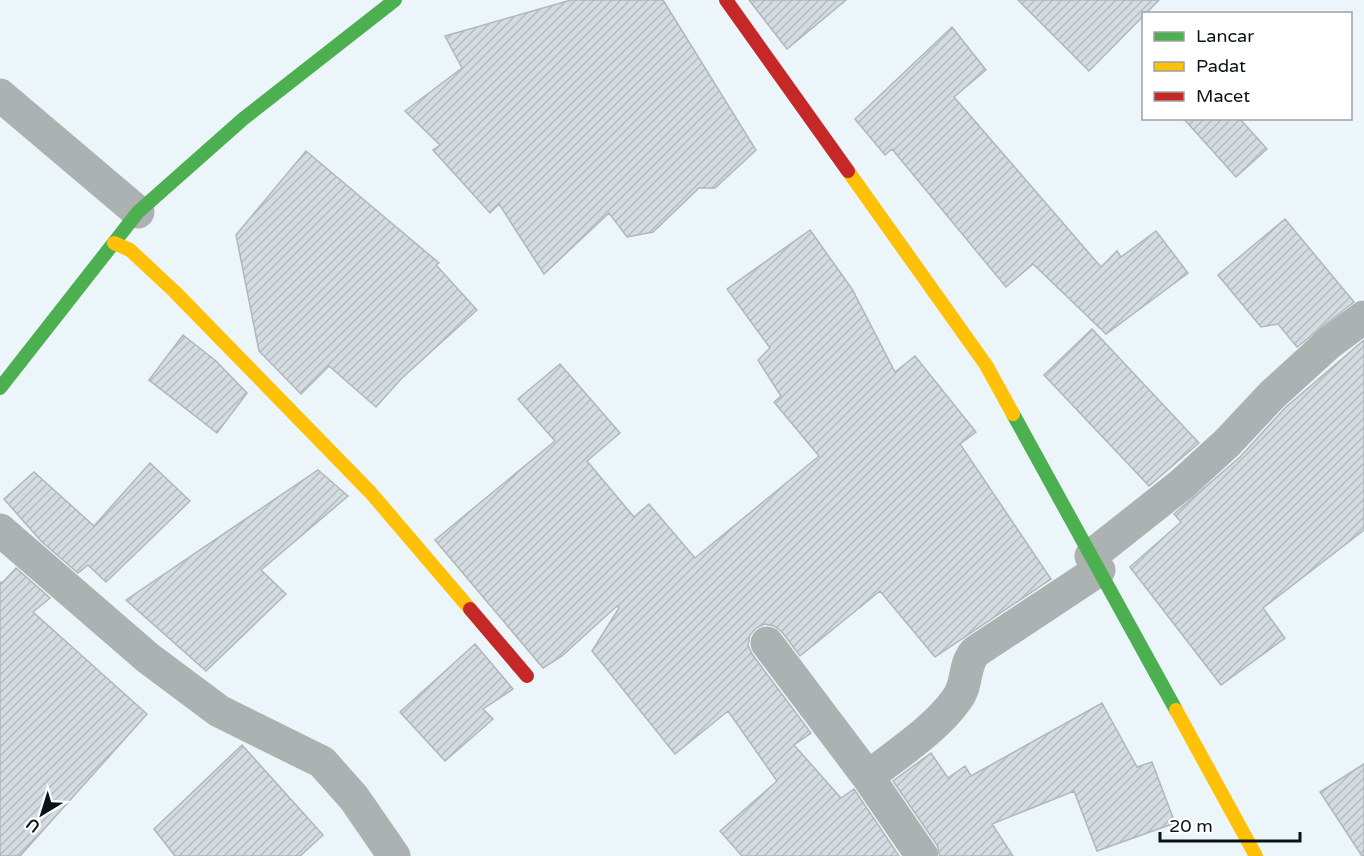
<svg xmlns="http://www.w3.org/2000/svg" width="1364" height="856" viewBox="0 0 1364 856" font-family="'Varela Round',sans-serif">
<defs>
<pattern id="building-hatch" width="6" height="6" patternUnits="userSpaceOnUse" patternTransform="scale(1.5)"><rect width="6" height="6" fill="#d4dce2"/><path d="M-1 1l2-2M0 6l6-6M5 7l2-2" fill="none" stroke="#b5bcc1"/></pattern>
</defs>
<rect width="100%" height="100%" fill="#ecf5f9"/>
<!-- building -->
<path fill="url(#building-hatch)" stroke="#b0b7bc" stroke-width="1.5" d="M571,0H663L756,150L715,188H699L653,232L627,237L609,213L544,274L499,204L490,213L433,150L440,145L405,111L462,68L445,36Z
M749,0H846L787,49Z
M1018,0H1159L1089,71Z
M952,27L986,70L954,97L1101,267L1117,251L1121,257L1156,231L1188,273L1106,334L1033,264L1006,287L892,149L885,155L855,119Z
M1183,118H1239L1267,149L1236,177Z
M306,151L439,263L436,265L477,310L402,378L376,407L329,366L301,394L259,351L236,235Z
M1285,219L1354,302L1297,347L1278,324L1261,327L1218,275Z
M810,230L852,289L895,372L915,356L976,432L960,444L1051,579L935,657L880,591L800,656L782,632L774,626L765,624L756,628L750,635L748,645L752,654L811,733L794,745L841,798L854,789L899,856H742L720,831L777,781L728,711L675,754L592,651L619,608L617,606L562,656L543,668L435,540L555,441L518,399L560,364L620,433L587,461L634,517L649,504L695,558L819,456L774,402L781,396L758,360L770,348L727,289Z
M1092,329L1199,443L1149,486L1044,375Z
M183,335L216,361L247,393L217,433L149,380Z
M1364,340V530L1263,608L1285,638L1221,685L1130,567L1181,522L1174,514L1240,457L1285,408Z
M150,463L190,501L106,582L88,565L78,573L41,541L4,499L34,472L94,526Z
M318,470L348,496L261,570L286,594L206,671L126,600Z
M16,568L50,598L33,612L147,714L20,856H0V582L2,583Z
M475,644L513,689L483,709L493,719L445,761L400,712Z
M1102,703L1137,767L1152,762L1175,823L1097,851L1074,791L992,824L1013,856H940L937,845L893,781L931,753L948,778L965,766L971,776Z
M242,745L323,835L300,856H175L154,829Z
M1364,764V856H1362L1320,792Z"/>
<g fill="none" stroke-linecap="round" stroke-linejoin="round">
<!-- street -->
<path stroke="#acb2b2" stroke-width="33" d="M0,95L138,212
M0,530L148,658L219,711L322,762L354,798L394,856
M1091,556L1182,484L1227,443L1272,395L1328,344L1364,317
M767,643L868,777L922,856
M868,777C898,753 935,730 957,699C968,685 963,666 975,652L1099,570"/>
<!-- fast -->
<path stroke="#4caf50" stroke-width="14" d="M0,388L138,212L243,119L395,0
M1013,414L1176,710"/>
<!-- slow -->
<path stroke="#ffc107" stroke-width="14" d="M848,171L986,365L1013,414
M114,243L130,250L175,292L371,493L470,609
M1176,710L1256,856"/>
<!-- jam -->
<path stroke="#c62828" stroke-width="14" d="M726,0L848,171
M470,609L527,676"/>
</g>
<!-- legend -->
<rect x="1142" y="12" width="210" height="108" fill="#ffffff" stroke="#9da1a3" stroke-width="1.5"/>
<rect x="1154" y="32" width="30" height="9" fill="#4caf50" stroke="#9da1a3" stroke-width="1.5"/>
<text x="1196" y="42" font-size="18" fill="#0a1418">Lancar</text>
<rect x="1154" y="62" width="30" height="9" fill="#ffc107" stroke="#9da1a3" stroke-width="1.5"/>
<text x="1196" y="72" font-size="18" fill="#0a1418">Padat</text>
<rect x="1154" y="92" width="30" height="9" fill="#c62828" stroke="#9da1a3" stroke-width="1.5"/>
<text x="1196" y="102" font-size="18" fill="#0a1418">Macet</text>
<!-- north arrow -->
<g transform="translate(42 814) rotate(218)" stroke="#ffffff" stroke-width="4.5" paint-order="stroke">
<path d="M0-4.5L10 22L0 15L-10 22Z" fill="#0a1418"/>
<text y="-9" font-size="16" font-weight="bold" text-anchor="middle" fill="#0a1418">U</text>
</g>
<!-- scale -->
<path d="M1160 832v9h140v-9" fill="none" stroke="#0a1418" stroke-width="3"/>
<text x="1169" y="832" font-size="18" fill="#0a1418" stroke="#ffffff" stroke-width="4.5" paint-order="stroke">20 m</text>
</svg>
